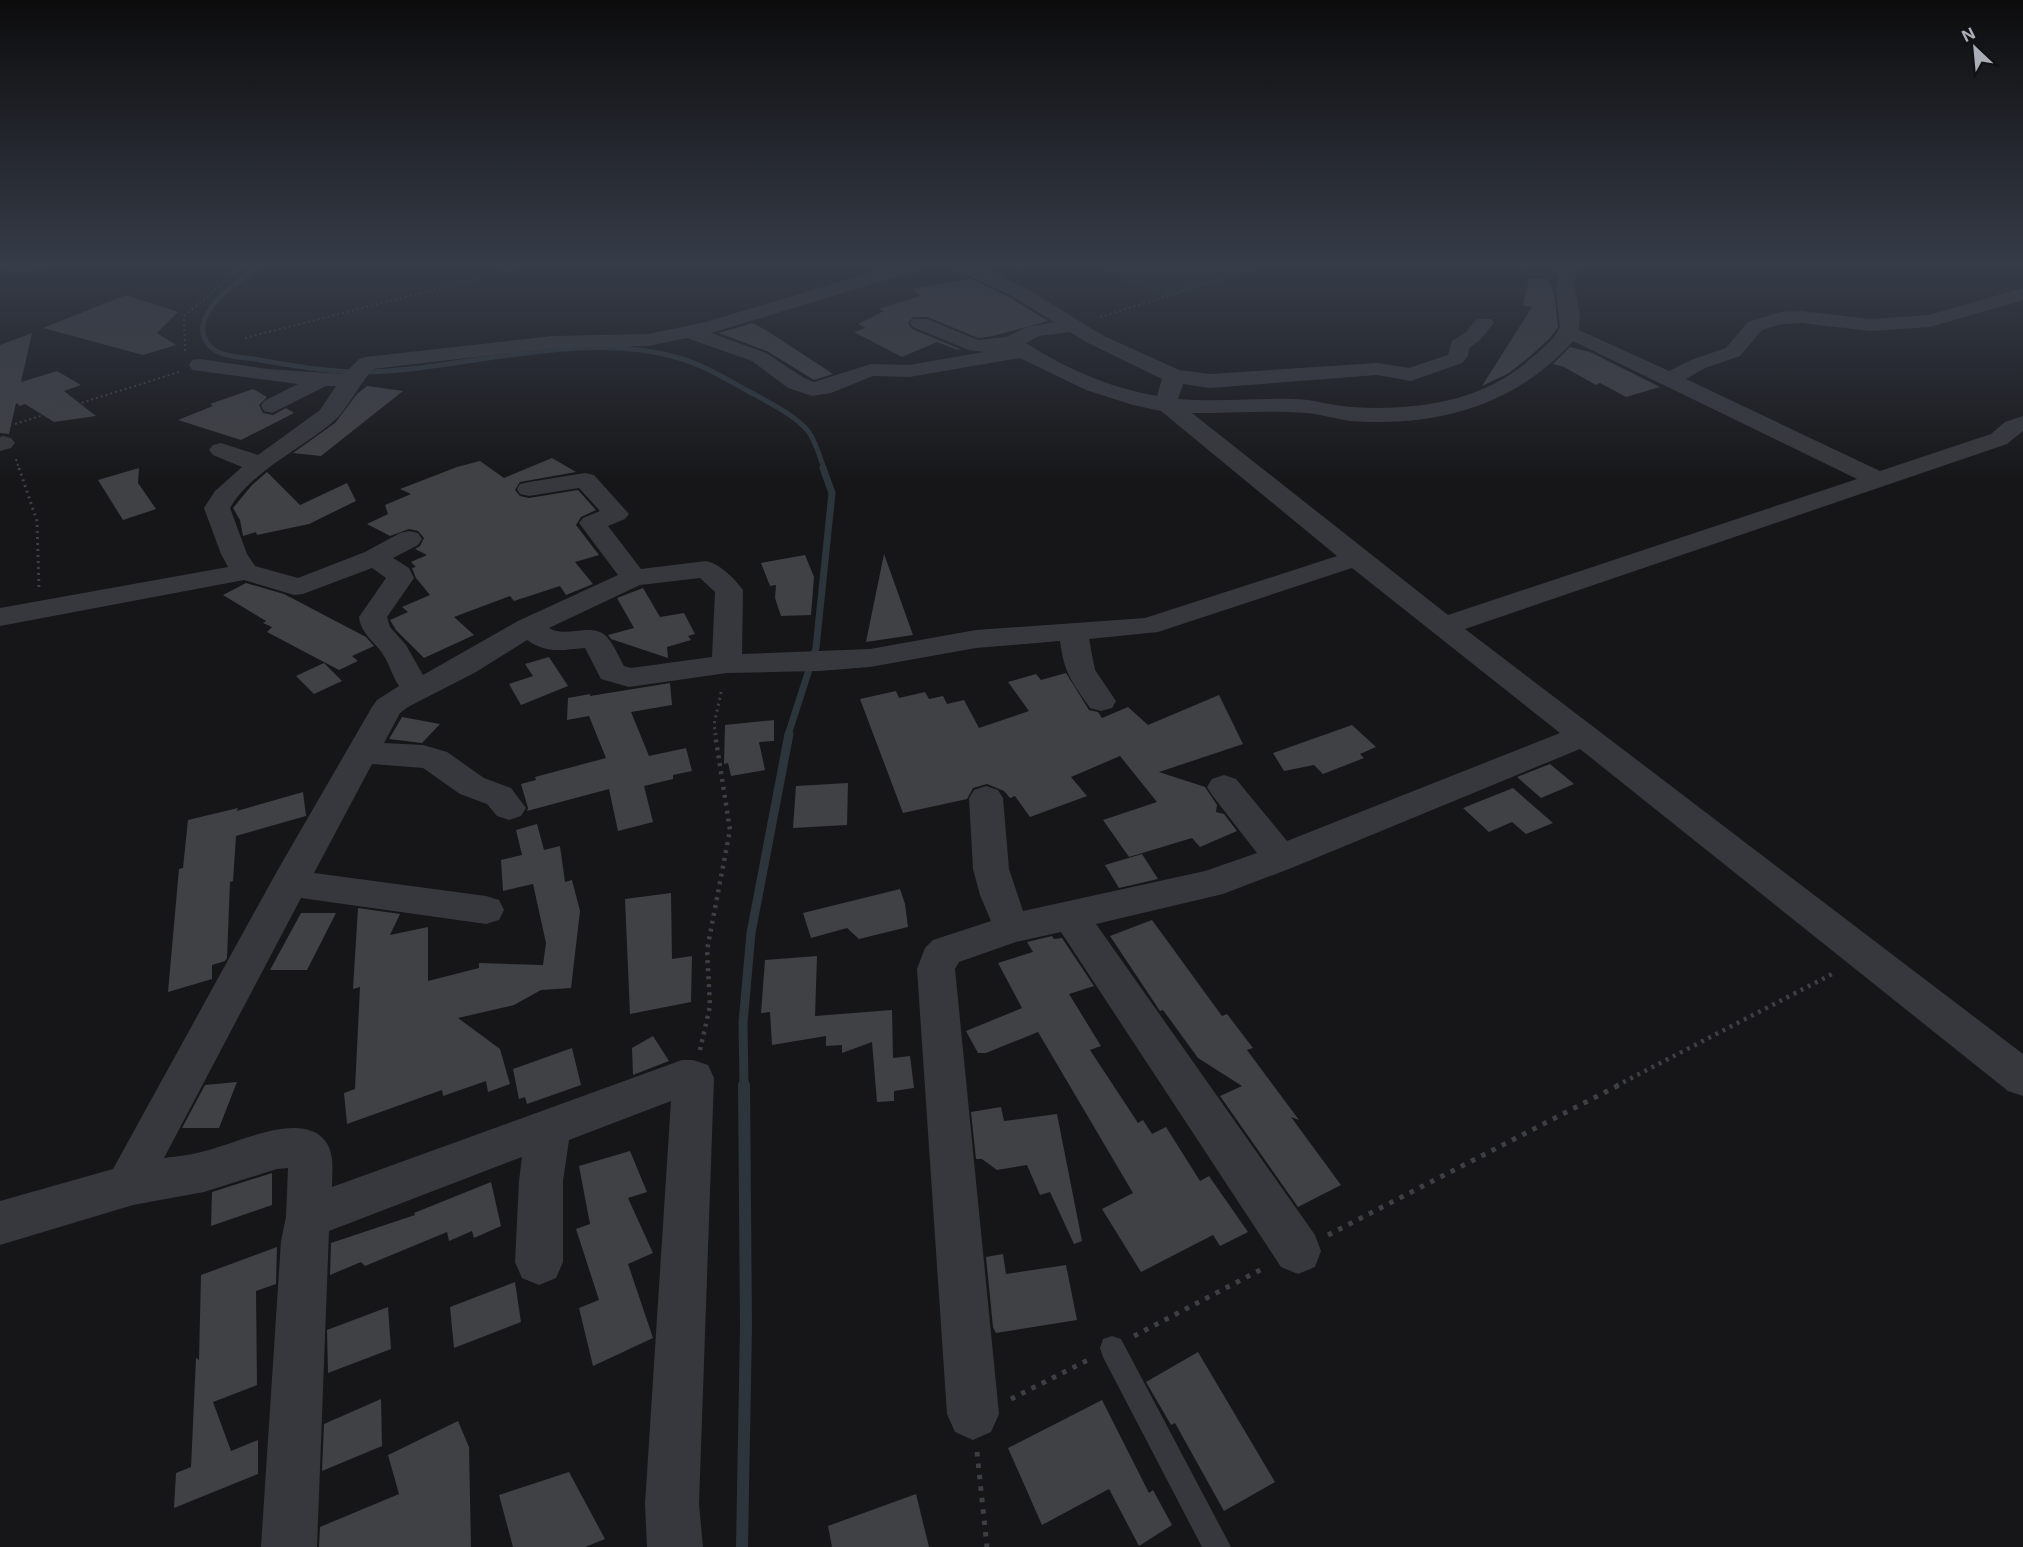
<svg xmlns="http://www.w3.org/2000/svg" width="2023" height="1547" viewBox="0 0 2023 1547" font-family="Inter,sans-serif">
<rect width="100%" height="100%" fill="#161618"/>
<!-- green -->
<path fill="#1e261f" d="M1091,266H1264L1168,298Z"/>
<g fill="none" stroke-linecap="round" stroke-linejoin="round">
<!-- stream-far3 -->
<path stroke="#2c353c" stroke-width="5" d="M258,266C239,282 184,316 209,345C219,358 245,357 260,360C295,366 333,373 368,372C468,369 582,329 679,358C703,365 726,379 748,391C766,401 795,415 808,431C816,442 820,457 824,469"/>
<!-- stream-far2 -->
<path stroke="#2c353c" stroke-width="7" d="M788,735L816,648L832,493L823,468"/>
<!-- stream-far1 -->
<path stroke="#2c353c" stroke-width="9" d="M744,1086L743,1023L751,933L789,734"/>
<!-- stream -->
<path stroke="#2c353c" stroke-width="12" d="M742,1547L746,1326L744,1085"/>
</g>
<!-- building -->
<path fill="#404145" d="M1529,278L1547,279L1554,292L1558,327L1549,339L1528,358L1509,373L1482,386L1532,307L1523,305Z
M971,279L1009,297L1048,321L993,336L978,338L928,317H913L908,323L912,329L960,349L958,350L937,342L902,357L854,332L866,328L858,324L884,311L879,309L920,296L912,289Z
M126,295L178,312L157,333L176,345L143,355L43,328Z
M753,323L769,332L833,374L814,380L767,351L719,333Z
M32,333L21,382L57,371L81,385L64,391L96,416L54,422L25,404L20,406L16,403L9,434L0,433V345Z
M1570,347L1590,352L1660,387L1626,397L1600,383L1596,385L1564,367L1553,364Z
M367,386L403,391L321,456L293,453L335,423L357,394Z
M253,389L267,397L259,405L263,413L273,415L286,408L294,413L241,440L178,420L213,406L210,404Z
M552,458L576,472L520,482L515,490L520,496L529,498L578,490L596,510L581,517L576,525L599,555L575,562L593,584L566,595L560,586L514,601L510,596L454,617L474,635L424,658L396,630L390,620L408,612L402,607L430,595L416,578L412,568L416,567L411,562L427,555L415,549L420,546L424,538L418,531L409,529L390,536L367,524L388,514L385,505L411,494L400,489L457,467L480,461L504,478Z
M139,468L138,483L156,509L123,520L98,480Z
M267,472L300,505L347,483L356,501L309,524L257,535L256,532L243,536L240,520L233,508L252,485Z
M884,554L913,635L866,642Z
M805,555L814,577L811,615L781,616L775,598L776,585L770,586L761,563Z
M246,583L284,594L366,637L374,646L352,656L358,661L339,670L267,632L272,627L263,623L266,621L223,595Z
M643,588L660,617L684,613L695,634L688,636L691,640L667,647L668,658L611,639L608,635L634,628L617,598Z
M549,657L568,686L521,705L509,684L533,676L525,664Z
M324,663L342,681L314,694L296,676Z
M1066,673L1089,710L1098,712L1102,718L1128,707L1148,725L1219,695L1243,744L1159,772L1205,787L1217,805L1216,812L1224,814L1237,831L1200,847L1192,838L1129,857L1103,820L1157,802L1120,756L1071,777L1087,796L1030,817L1015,796L1010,798L1004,791L987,784L973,788L967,799L903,813L860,699L896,691L899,698L925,692L929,699L943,696L947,704L964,700L979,728L1029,711L1008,682L1036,674L1041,680Z
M670,683L672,705L631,712L649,756L686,748L692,771L673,775V779L644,786L653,822L618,831L609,789L527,811L528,808L521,784L536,780L535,777L606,758L589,716L567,720L568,698L590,694V696Z
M402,717L440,724L422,743L389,739Z
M774,720V741L759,742L765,770L731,776L728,763L724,764L725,725Z
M1352,725L1376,747L1360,754L1364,758L1323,774L1314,765L1284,771L1273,753Z
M1550,764L1574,784L1541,798L1517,777Z
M848,783L847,825L793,828L796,786Z
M1513,788L1553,823L1526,834L1512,822L1489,832L1463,808Z
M303,792L306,816L236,836L233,881L230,882L227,958L225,961L212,965V979L168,992L179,869L183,868L188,820L238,808L237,811Z
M537,824L544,850L560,846L565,882L572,880L580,911L571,988L541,990L514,1005L458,1018L500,1049L510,1084L488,1092L486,1081L443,1096L442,1090L347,1124L344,1093L355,1089L360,987L353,989L358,908L400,914L390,935L428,927V981L479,968V963L543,965L546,943L533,884L503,891L501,860L522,855L516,830Z
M1142,854L1158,879L1119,888L1105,865Z
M900,889L905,904L908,927L859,939L847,928L811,938L803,913Z
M671,893L672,959L692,956L691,1002L630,1014L625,899Z
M301,913H336L307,970H270Z
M1152,920L1222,1016L1227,1014L1253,1048L1247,1050L1299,1120L1291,1117L1341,1185L1298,1207L1220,1096L1242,1086L1198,1058L1163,1010L1160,1011L1110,936Z
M1052,936L1054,939L1062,938L1094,986L1069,994L1101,1046L1090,1050L1138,1123L1143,1120L1152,1134L1166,1127L1200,1181L1209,1176L1248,1232L1220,1246L1213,1235L1141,1272L1102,1209L1133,1193L1038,1032L986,1053H978L966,1031L1022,1008L998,963L1033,952L1027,942Z
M817,956L815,1016L892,1010L893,1058L910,1056L914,1088L894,1091V1101L877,1102L872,1042L842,1053V1045L826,1046V1036L772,1045L770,1012L761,1013L765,960Z
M653,1036L669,1061L633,1075L632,1048Z
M572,1048L581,1085L527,1104L525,1097L519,1099L513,1069Z
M237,1082L219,1128H182L205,1085Z
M1001,1107L1004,1121L1057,1114L1082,1241L1074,1244L1050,1192L1040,1195L1027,1165L997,1170L982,1159H976L971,1112Z
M630,1151L647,1192L628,1198L653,1253L628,1264L653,1338L593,1366L579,1308L599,1300L576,1229L590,1224L579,1166Z
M272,1173V1205L211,1226L212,1192Z
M491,1182L501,1226L474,1238L472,1231L449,1241L447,1232L365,1266L361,1262L330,1275L331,1243L415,1215L414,1213Z
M277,1247L276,1284L256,1291L257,1385L213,1402L231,1451L258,1440V1474L174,1508L176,1473L191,1467L196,1358L199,1360L201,1275Z
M1003,1254L1006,1274L1066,1265L1077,1320L996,1333L993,1327L986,1257Z
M515,1282L521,1322L454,1348L450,1307Z
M388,1307L391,1349L328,1373L327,1330Z
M1198,1352L1275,1482L1224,1511L1175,1423L1171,1425L1146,1382Z
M381,1399L382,1446L322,1471L324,1424Z
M1102,1400L1149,1493L1153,1490L1172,1525L1139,1546L1109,1489L1042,1525L1008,1448Z
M458,1421L469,1447L471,1547H319L320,1527L399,1494L388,1455Z
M569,1472L605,1539L585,1547H513L499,1495Z
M916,1494L929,1547H832L828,1526Z"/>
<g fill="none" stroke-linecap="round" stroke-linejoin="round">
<!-- path-far3 -->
<path stroke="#3d3f44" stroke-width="2" stroke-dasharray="2 3" stroke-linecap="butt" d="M0,273L62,266
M1100,317L1264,266
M245,338L527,266
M185,351L184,316L244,266
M15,424L179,372
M16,459L19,469"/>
<!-- path-far2 -->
<path stroke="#3d3f44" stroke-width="3" stroke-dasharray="2 4" stroke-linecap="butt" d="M19,468L37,521L39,589
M716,735L714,725L722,688"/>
<!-- path-far1 -->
<path stroke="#3d3f44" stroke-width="4.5" stroke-dasharray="3 5" stroke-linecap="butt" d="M700,1050L710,1006L707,950L730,830L715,734
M1616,1086L1836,972"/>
<!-- path -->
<path stroke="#3d3f44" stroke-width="5" stroke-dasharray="4.5 7" stroke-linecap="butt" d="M1328,1235L1619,1085
M1134,1336L1266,1267
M1011,1399L1090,1359
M977,1452L987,1547"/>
<!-- service -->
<path fill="#37383d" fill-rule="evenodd" d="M1112,1336L1121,1339L1231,1547H1202L1103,1357L1100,1348L1103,1339Z"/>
<!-- minor -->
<path fill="#37383d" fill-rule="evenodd" d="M892,266H921L919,270L711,333L766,353L804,378L814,382L871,364L909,365L984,352L969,350L913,327L910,323L913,319H927L978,340L1006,337L1027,327L1054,322L1010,295L957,270L955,266H979L1024,287L1102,335L1179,370L1210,374L1377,363L1409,368L1448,355L1452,341L1466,332L1477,319H1491L1494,323L1480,340L1469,348L1468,356L1462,363L1411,381L1377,375L1210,388L1183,384L1178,399C1216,402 1254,398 1293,399C1313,399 1332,406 1352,407C1413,411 1481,403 1529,360C1539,351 1555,340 1560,327L1556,290L1559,266H1577L1574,284L1580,315L1579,330L1669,371L1691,360L1726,348L1748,322L1780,312L1801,311L1871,319L1929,315L2023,288V300L1930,327L1871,331L1801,323L1782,324L1762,330L1740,356L1705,368L1686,379L1880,471L1991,434L2005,422L2023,416V431L2007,444L1465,629L2023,1054V1096L2008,1091L1580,749L1294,867L1223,894L1096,924L1315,1235L1321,1251L1315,1267L1298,1274L1281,1267L1061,932L1016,942L959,962L955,969L999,1414L991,1432L973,1440L955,1432L947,1414L917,969L925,948L933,940L991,921L980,895L973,869L969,798L974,790L986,786L998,790L1003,798L1009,869L1023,911L1205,871L1257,853L1212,795L1207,787L1212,779L1224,775L1236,779L1287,841L1560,733L1352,568L1158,632L1089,639L1095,670L1116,701L1112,708L1101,711L1090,708C1072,682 1064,673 1060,641L976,648L870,667L819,671L727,673L629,687L601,679L585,648C561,650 548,654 527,640L476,672L408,707L400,713L384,743L423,745L447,752L484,778L511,788L526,808L521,816L509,820L497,816L487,804L460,794L423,768L372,764L314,873L486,896L499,900L504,910L499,920L486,924L301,898L164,1158C178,1156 192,1155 205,1151C235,1144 303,1109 326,1142C335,1155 332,1172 332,1187L682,1060H693L708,1065L714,1078L699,1504L703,1547H647L645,1504L671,1101L569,1140L563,1181V1262L556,1278L539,1285L522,1278L515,1262L519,1181L522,1157L329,1231L317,1547H261L281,1241L286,1217L288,1168L277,1169L204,1192L133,1205L0,1245V1201L113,1169L276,873L372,707L377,700L399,686C393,677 390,666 384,656C376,642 361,635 359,617L386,578L372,568L303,594L294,595L244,580L0,626V608L228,567L221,554L204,508L215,491L242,467L213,455L209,450L213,445L221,443L258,455L320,410L336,386H326L272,413L264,411L261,406L264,401L298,384L200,371L192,370L189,365L192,360L200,359L267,369L344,374L359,359L366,357L552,336L648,334L706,322ZM1070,332L1088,343L1162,379L1157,396C1111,388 1066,369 1026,343L1039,336ZM687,338L752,361L788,388L812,396L831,393L873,376L909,377L1020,358L1086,390L1133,405L1161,411L1337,556L1145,618L976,630L870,649L742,654L743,590C734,578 720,564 706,561L641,569L608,526L625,519L629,514L594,475L585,473L529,482L520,484L517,489L520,494L529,496L579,488L600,511L583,518L579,523L618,575L518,621L423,675L406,645L390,627L387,617L414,578L409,568L393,558L418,545L422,539L418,533L409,531L400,533L365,552L298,578L255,566L247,554L230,508C250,472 303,448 334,421C346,411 360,383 373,369L552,348L648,346ZM1573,341L1857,479L1448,615L1192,413C1230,413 1268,410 1306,413C1321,414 1335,419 1350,421C1436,427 1514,407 1573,341ZM700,578L715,592L712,657L631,668L624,666C619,657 614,645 607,637C592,621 565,639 549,628L640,585Z
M3,436L11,438L15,443L11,448L0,451V437Z"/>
</g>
<!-- sky -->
<linearGradient id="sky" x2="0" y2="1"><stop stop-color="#0c0c0d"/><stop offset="0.55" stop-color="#363c48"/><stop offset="1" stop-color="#363c48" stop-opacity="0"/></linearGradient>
<rect width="2023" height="483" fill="url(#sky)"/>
<!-- north arrow -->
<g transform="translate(1975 48) rotate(334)" stroke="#111113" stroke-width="4.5" paint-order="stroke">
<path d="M0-4.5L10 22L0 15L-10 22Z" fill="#a8adb8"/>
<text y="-9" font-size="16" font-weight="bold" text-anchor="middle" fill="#a8adb8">N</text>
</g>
</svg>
